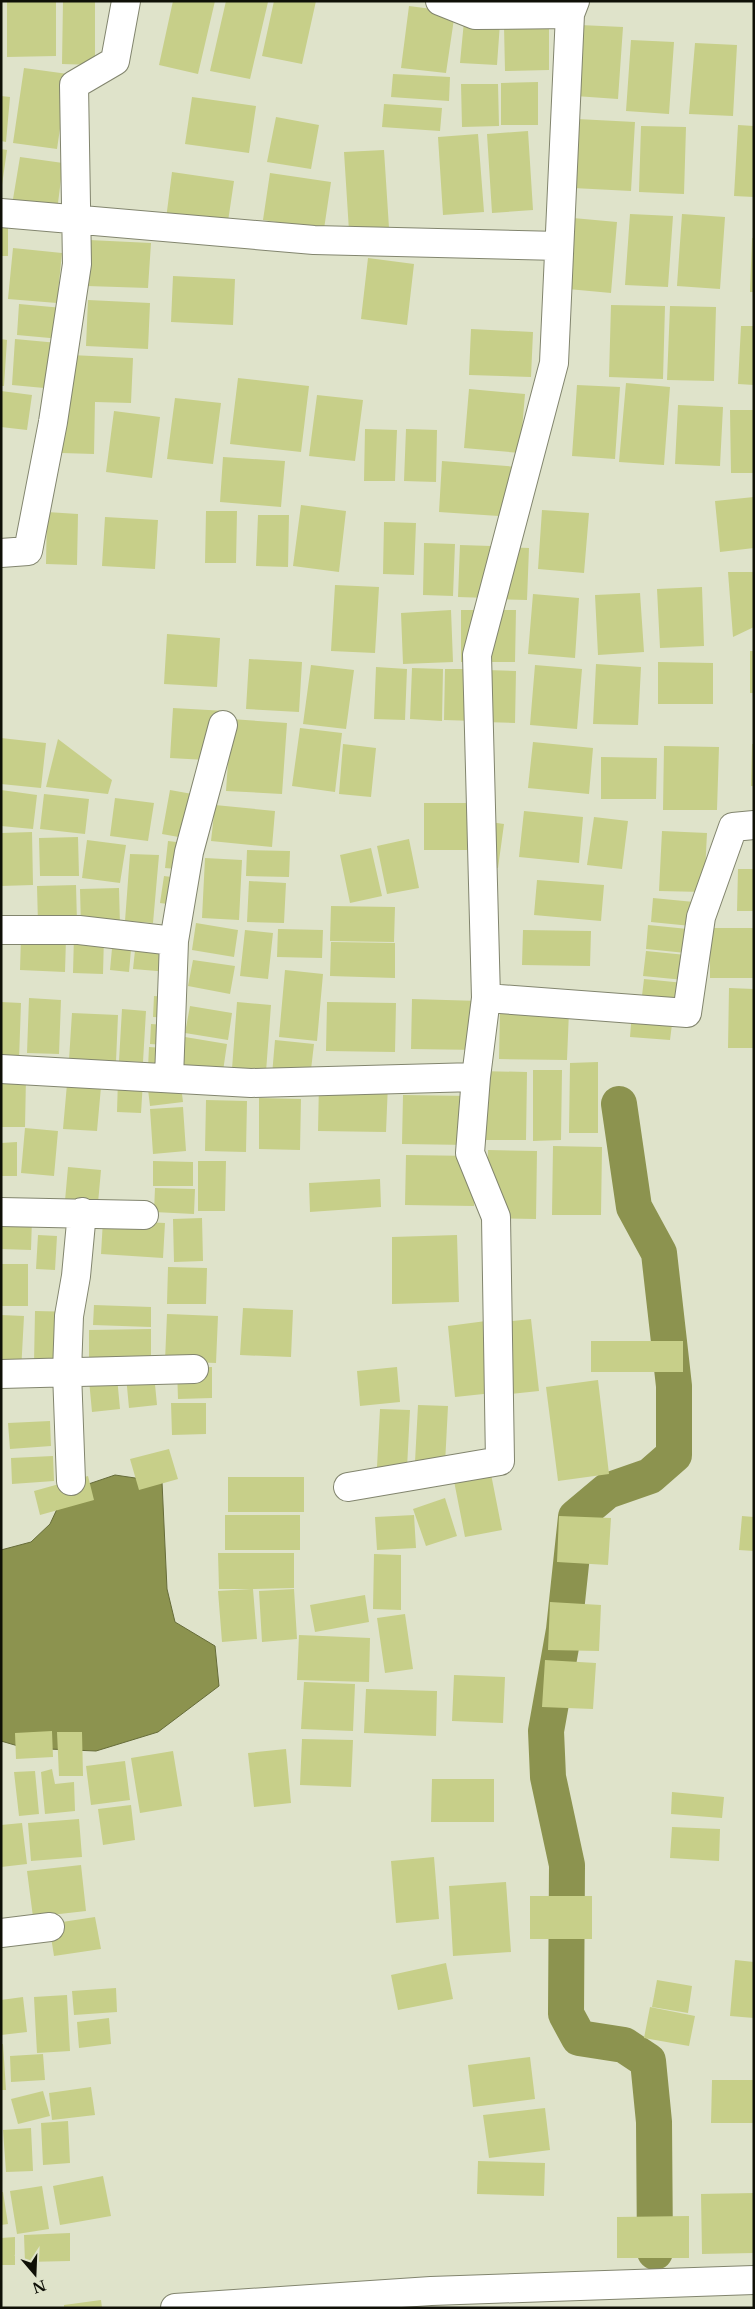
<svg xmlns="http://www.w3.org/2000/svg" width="755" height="2309" viewBox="0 0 755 2309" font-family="'Libre Baskerville',serif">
<rect width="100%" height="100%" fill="#dfe3ca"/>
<!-- water -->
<path fill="#8c934f" stroke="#666c39" d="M115,1475L162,1482L167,1589L175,1622L215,1646L219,1686L158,1732L96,1751L25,1748L1,1741V1550L31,1542L50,1524L65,1492Z"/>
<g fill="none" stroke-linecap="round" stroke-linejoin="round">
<!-- canal -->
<path stroke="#8c934f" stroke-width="36" d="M619,1104L634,1207L659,1253L674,1386V1455L650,1476L607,1491L576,1517L564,1630L546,1731L548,1777L567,1865L566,2014L579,2038L624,2045L648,2061L654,2122L655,2252"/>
</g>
<!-- building -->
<path fill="#c7cf89" d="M7,1H56V56L7,57Z
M63,1H95V65L62,64Z
M173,1H215L198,74L159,65Z
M226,1L268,2L250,79L210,71Z
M274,1H316L302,64L262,56Z
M409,6L455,12L446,73L401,68Z
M464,21L500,23L497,65L460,63Z
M549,25V70L505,71L504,26Z
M580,25L623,27L618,99L575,96Z
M631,40L674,42L669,114L626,111Z
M695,43L737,45L733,116L689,114Z
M24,68L68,74L57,149L13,143Z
M393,74L450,77L449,101L391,97Z
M538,82V125H501V83Z
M461,84H498L499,126L462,127Z
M1,96L10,97L6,142L1,141Z
M192,97L256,106L249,153L185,144Z
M384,104L442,108L440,131L382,127Z
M276,117L319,125L311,169L267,162Z
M577,119L635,122L631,191L573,188Z
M738,125L754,126V197L734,196Z
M641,126L686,127L684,194L639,192Z
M528,131L533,210L492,213L487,134Z
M478,134L484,212L443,215L438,137Z
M1,149L7,150L2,185H1Z
M384,150L389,228L349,231L344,152Z
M20,157L63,163L57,211L12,205Z
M172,172L234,181L227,228L166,219Z
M270,173L331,182L324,229L263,220Z
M630,214L673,216L668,287L625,285Z
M682,214L725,217L720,289L677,286Z
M573,218L617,222L611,293L568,289Z
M1,219H8V256H1Z
M752,238H754V292H750Z
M89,240L151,243L148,288L87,286Z
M13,248L62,253L57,303L8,299Z
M368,258L414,264L407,325L361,319Z
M173,276L235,279L233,325L171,322Z
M88,300L150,303L148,349L86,346Z
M19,304L63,308L61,339L17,335Z
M611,305L665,306L663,379L609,377Z
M670,306L716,307L714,381L667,380Z
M741,326H754V385L738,384Z
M471,329L533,332L531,377L469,375Z
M1,339L7,340L4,386H1Z
M15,339L58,343L55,389L12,385Z
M71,355L133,358L131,403L95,402L94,454L62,453L64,401Z
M238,378L309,386L301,452L230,444Z
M626,383L670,387L664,465L619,462Z
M577,385L620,387L615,459L572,456Z
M469,389L525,394L520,453L464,448Z
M1,391L32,395L27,430L1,427Z
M317,395L363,400L355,461L309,456Z
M175,398L221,403L213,464L167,459Z
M678,405L723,407L720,466L675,464Z
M730,410H754V473H731Z
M114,411L160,417L152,478L106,472Z
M365,429L397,430L395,481H364Z
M406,429L437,430L436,482L404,481Z
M223,457L285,461L281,507L220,502Z
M442,461L531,468L528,518L439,512Z
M754,497V548L720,552L715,501Z
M301,505L346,511L339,572L293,566Z
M542,510L589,513L584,573L538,569Z
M206,511H237L236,563H205Z
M47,512L78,514L77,565L46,564Z
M258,515H289L288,567L256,566Z
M105,517L158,520L155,569L102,566Z
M384,522L416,523L414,575L383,574Z
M424,543L455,544L453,596L423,595Z
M460,545L491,546L489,598L458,597Z
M498,547L529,548L527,600L496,599Z
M728,572H754V627L733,637Z
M335,585L379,587L375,653L331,651Z
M702,587L704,646L660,648L657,589Z
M640,593L644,652L598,655L595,595Z
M533,594L579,598L575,658L528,654Z
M451,610L453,662L403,664L401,613Z
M461,610H516L515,662H461Z
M167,634L220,638L217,687L164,684Z
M750,651H754V693H750Z
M249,659L302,662L299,712L246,709Z
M658,662L713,663V704H658Z
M596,664L641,667L638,725L593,724Z
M311,665L354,670L346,729L303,724Z
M535,665L582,669L577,729L530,725Z
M376,667L407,669L405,720L374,719Z
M412,668L443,669L442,721L410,719Z
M445,669H476L475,721L444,720Z
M486,670L516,671L515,723L484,722Z
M173,708L226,711L224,761L170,758Z
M231,719L287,723L282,794L226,791Z
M300,728L342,733L335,792L292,786Z
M1,738L46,743L41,788L1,784Z
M58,739L112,780L108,794L46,787Z
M533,742L593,748L589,794L528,788Z
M343,744L376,748L371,797L339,794Z
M752,744H754V786H751Z
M664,746L719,747L717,810H663Z
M601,757L657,758L656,799H601Z
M1,790L37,795L33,829L1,826Z
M170,790L209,797L201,841L162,834Z
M44,794L89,799L85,834L40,829Z
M115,798L154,803L148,841L110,836Z
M424,803H467V850H424Z
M215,805L275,811L272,847L211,841Z
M524,811L583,817L579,863L519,857Z
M594,817L628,821L622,869L587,865Z
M476,820L504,824L498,868L469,864Z
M662,831L707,833L704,892L659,891Z
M32,832L33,885L1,886V833Z
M78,837L79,876H40L39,838Z
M409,839L419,888L387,894L377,846Z
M87,840L126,845L120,883L82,878Z
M168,841L201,845L198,871L165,868Z
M371,848L382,896L350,903L340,855Z
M247,850L290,851L289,877L246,876Z
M130,854L159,855L153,923L125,921Z
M205,858L242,860L239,920L202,918Z
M738,869H754V911H737Z
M164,876L194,880L190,907L160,903Z
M537,880L604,885L601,921L534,915Z
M249,881L286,883L284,923L247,922Z
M76,885L77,923L38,924L37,886Z
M119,888L120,927H81L80,889Z
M653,898L694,902L691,926L651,922Z
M331,906L395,907L394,942L330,941Z
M196,923L238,930L234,957L192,950Z
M648,925L688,929L686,953L646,949Z
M710,928H754V978H710Z
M278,929L323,930L322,958L277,957Z
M245,930L273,933L268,979L240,976Z
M523,930L591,931L590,966L522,965Z
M137,932L185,937L181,973L133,969Z
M74,935L104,936L103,974L73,973Z
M21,937L66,938L65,972L20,970Z
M113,938L132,939L129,972L110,970Z
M331,942L395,943V978L330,976Z
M646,951L686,955L684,980L643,976Z
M193,960L235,966L230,994L188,986Z
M285,970L323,974L317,1041L279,1037Z
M644,979L684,983L682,1007L641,1004Z
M729,988L754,989V1048H728Z
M154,996L184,998L183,1018L153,1017Z
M29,998L61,1000L59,1054L27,1053Z
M412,999L480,1001V1050L411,1049Z
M1,1002L21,1003L19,1060H1Z
M237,1002L271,1005L266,1072L232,1069Z
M327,1002L396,1003L395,1052L326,1051Z
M190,1006L232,1013L228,1040L185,1033Z
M122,1009L146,1011L143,1062L119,1061Z
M500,1010L569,1011L567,1060L499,1059Z
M632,1012L673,1016L670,1040L630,1037Z
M72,1013L118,1015L116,1062L69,1060Z
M151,1024L181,1026L180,1046L150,1044Z
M185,1037L227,1044L223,1071L181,1064Z
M275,1040L314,1044L310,1078L272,1075Z
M149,1047L179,1049V1069L148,1068Z
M598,1062V1133H569L570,1063Z
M533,1070H562L561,1140L533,1141Z
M478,1071L527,1072L526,1140H477Z
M1,1077H26L25,1127H1Z
M180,1078L183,1102L150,1106L147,1081Z
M118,1079L143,1081L141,1113L117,1112Z
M319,1082L388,1083L386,1132L318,1131Z
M67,1084L101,1087L97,1131L63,1129Z
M403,1095L471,1096L470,1145L402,1144Z
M259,1098L301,1099L300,1150L259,1149Z
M206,1100L247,1101L246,1152L205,1151Z
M183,1107L186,1151L153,1154L150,1109Z
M25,1128L58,1131L54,1176L21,1173Z
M17,1142V1176H1V1143Z
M553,1146L602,1147L601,1215H552Z
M488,1150L537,1151L536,1219L486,1218Z
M406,1155L474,1156V1206L405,1205Z
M153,1161L193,1162V1186H153Z
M198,1161H226L225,1211H198Z
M68,1167L101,1170L97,1214L64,1212Z
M380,1179L381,1207L310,1212L309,1183Z
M155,1188L195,1189L194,1214L154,1212Z
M1,1217L32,1218L31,1250L1,1249Z
M202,1218L203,1261L174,1262L173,1219Z
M103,1220L165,1223L163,1258L101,1254Z
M38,1235L57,1236L55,1270L36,1269Z
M457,1235L459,1302L392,1304V1237Z
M1,1264H28V1306H1Z
M168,1267L207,1268L206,1304H167Z
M94,1305L151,1307V1327L93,1325Z
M243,1308L293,1310L291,1357L240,1355Z
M35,1311L80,1312L78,1364L34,1363Z
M167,1314L218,1316L216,1363L165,1361Z
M1,1315L24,1316L21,1372L1,1371Z
M531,1319L539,1391L501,1395L494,1323Z
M486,1321L493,1393L455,1397L448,1326Z
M151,1329V1361L89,1362V1330Z
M591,1341H683V1372H591Z
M212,1367V1398L178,1399L177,1368Z
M397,1367L400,1402L360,1406L357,1371Z
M154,1374L157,1405L129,1408L126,1376Z
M117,1377L120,1409L92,1412L89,1380Z
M598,1380L609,1474L558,1481L546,1387Z
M171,1403H206V1434L172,1435Z
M418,1405L448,1406L445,1464L415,1462Z
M380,1409L410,1410L407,1468L377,1467Z
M50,1421L51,1446L10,1449L8,1423Z
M169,1449L178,1479L139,1490L130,1459Z
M53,1456L54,1481L12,1484L11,1458Z
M491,1474L502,1530L465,1537L454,1481Z
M88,1476L94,1500L40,1515L34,1491Z
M228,1477H304V1512H228Z
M445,1498L457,1536L426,1546L413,1509Z
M225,1515H300V1550H225Z
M414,1515L416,1548L377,1550L375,1517Z
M559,1516L611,1518L608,1565L557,1562Z
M742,1516L754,1517V1551L739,1550Z
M218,1553H294V1588L253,1589L257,1639L222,1642L218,1591L251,1589H219Z
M374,1554L401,1555V1610L373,1609Z
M294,1589L297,1639L262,1642L259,1591Z
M365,1595L369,1622L315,1632L310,1605Z
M550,1602L601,1605L599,1651L548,1650Z
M405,1614L413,1669L385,1673L377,1618Z
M299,1635L370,1638L369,1682L297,1680Z
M545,1660L596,1663L593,1709L542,1707Z
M454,1675L505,1677L503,1723L452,1721Z
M304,1682L355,1684L353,1731L301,1729Z
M366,1689L437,1691L436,1736L364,1733Z
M52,1731L53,1757L16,1759L15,1733Z
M57,1732H82L83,1776H59Z
M302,1739L353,1740L351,1787L300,1785Z
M286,1749L291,1803L254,1807L248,1753Z
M173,1751L182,1806L140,1813L131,1758Z
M125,1761L130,1800L91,1805L86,1766Z
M52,1769L55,1784L74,1782L75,1811L45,1814L41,1772Z
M35,1771L39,1814L19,1816L14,1772Z
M432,1779H494V1822H431Z
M672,1792L724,1797L722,1818L671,1814Z
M131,1805L135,1840L103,1845L98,1809Z
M79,1819L82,1857L31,1861L28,1823Z
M22,1823L27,1864L1,1867V1825Z
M672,1827L720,1829L719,1861L670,1858Z
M434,1857L439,1919L396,1923L391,1861Z
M81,1865L86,1911L33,1917L27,1871Z
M506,1882L511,1952L453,1956L449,1886Z
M530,1896H592V1939H530Z
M95,1917L101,1949L54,1956L49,1924Z
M735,1960L754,1962V2018L730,2016Z
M446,1963L453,1999L398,2010L391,1975Z
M657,1980L692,1986L688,2013L652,2007Z
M116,1988L117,2012L74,2015L72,1991Z
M67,1995L70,2051L37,2053L34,1997Z
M23,1997L27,2032L1,2035V2000Z
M650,2007L695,2016L689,2046L644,2038Z
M109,2018L111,2044L79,2048L77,2022Z
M1,2044H3L6,2090H1Z
M43,2054L45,2080L11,2082L10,2056Z
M530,2057L535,2099L473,2107L468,2065Z
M712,2080H754V2123H711Z
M91,2087L95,2115L52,2120L49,2093Z
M43,2091L50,2116L18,2124L11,2099Z
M545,2108L550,2150L489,2158L483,2115Z
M68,2121L70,2163L43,2165L41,2123Z
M31,2128L33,2171L6,2172L3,2130Z
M478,2161L545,2163L544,2196L477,2194Z
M103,2176L111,2216L60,2225L53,2186Z
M42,2186L49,2229L17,2234L10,2191Z
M1,2192H3L8,2224L1,2225Z
M754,2193V2253L702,2254L701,2194Z
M689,2216V2258H617V2217Z
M70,2233V2261L25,2262L24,2235Z
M15,2237V2265H1V2238Z
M101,2300L102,2308H64V2305Z"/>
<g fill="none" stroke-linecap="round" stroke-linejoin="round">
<!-- minor casing -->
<g stroke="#82856e" stroke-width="30">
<path id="minor" d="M440,1L475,15L570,14
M1,213L314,240L559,246
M1,553L28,551L53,422L77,264L74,85L115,61L126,1
M1,930H79L174,941
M486,998L687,1013L701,917L733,827L754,825
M1,1069L251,1083L476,1077
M169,1078L174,941L189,852L223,725
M1,1212L144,1215
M1,1374L194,1369
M71,1481L67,1372L69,1316L76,1276L82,1212
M348,1487L500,1461L496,1217L470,1153L476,1077L486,998L477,655L554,363L570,14L575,1
M1,1933L50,1927
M175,2308L431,2291L754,2280"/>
</g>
<!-- minor -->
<use href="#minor" stroke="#fff" stroke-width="28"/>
</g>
<!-- border -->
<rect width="755" height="2309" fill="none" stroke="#0f1007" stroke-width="5"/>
<!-- north arrow -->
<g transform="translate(35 2274) rotate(161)" stroke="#dfe3ca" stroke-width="4" paint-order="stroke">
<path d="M0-4L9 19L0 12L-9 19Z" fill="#0f1007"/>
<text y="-8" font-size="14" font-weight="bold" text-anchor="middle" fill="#0f1007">N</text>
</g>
</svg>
